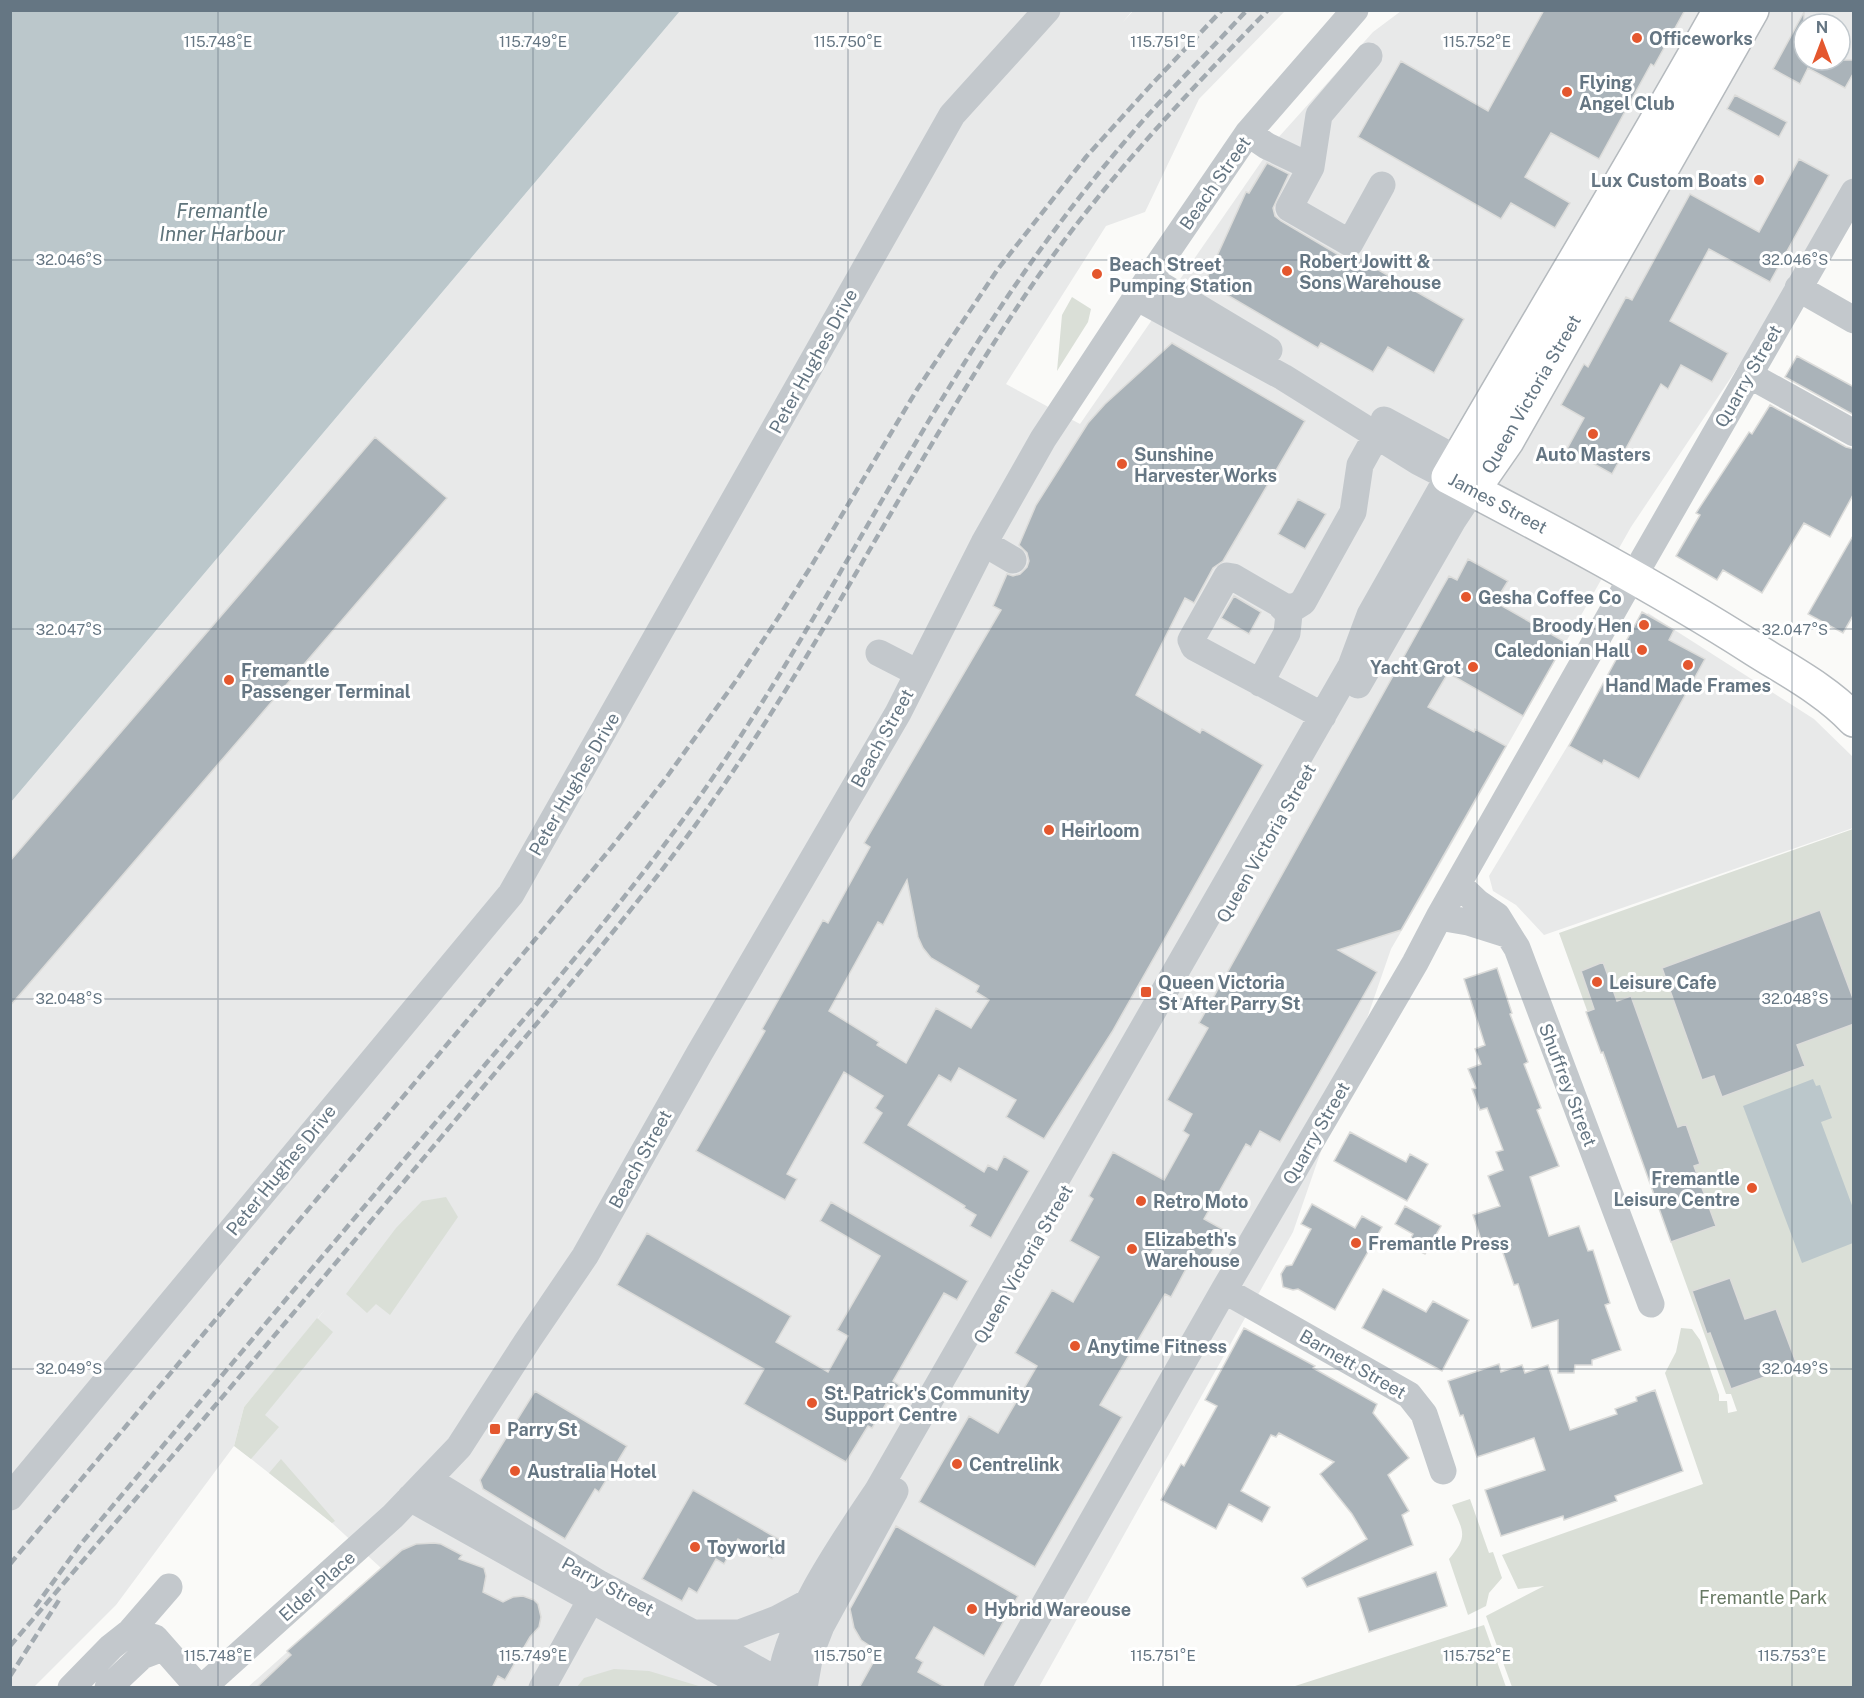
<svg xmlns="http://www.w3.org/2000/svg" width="1864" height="1698" viewBox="0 0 1864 1698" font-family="'Public Sans',sans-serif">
<rect width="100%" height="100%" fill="#fafaf8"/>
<!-- built -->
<path fill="#e8e9e9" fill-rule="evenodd" d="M680,11H1132L1123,22L1133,11H1285L1199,99L1145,212L1106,226L1006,384L1080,424L1277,139L1373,32L1401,11H1853V195L1631,527L1429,884L1391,949L1293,1232L1039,1687H248L381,1568L332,1523L236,1447L246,1409L326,1308L244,1407L234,1446L116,1605L34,1687L11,1688V802ZM1804,24H1840V60H1804Z
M1648,613L1814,719L1853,757V828L1544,935L1516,905L1493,891L1489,876Z"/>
<!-- green -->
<path fill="#dadfd7" d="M1072,297L1091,309L1088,322L1057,371L1062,315Z
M1853,829V1687H1512L1486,1616L1544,1586L1518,1589L1502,1555L1703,1484L1665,1373L1676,1352L1681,1328L1692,1329L1700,1340L1719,1395V1401H1727L1728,1413L1737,1411L1731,1394H1726L1559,933Z
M446,1197L458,1217L390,1315L376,1304L367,1313L346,1294L396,1228L422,1201Z
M317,1318L333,1332L265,1415L279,1427L251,1459L234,1446L244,1407Z
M281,1459L335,1521L332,1523L269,1473Z
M1470,1499L1489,1553L1493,1552L1502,1578L1489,1593L1486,1606L1468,1615L1449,1559C1469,1535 1463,1532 1452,1505Z
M1484,1625L1506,1687H1292Z
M614,1669L649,1671L702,1687H577L584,1678Z"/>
<!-- water -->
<path fill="#bbc7cb" d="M11,10L680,11L11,802L10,11Z
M1813,1079L1816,1086L1820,1085L1832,1118L1821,1122L1853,1208V1243L1802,1263L1743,1106Z"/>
<!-- building -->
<path fill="#aab3b9" stroke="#dcdcda" stroke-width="1.5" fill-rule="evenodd" d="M1544,10H1685L1654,66L1651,64L1599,159L1551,133L1525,177L1570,203L1555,228L1511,203L1501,219L1358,137L1401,61L1488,111Z
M1804,12V60H1854V72L1845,88L1808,68L1800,84L1773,69Z
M1735,95L1787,122L1779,137L1727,109Z
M1799,159L1829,175L1770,282L1709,249L1670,321L1728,353L1712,382L1681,365L1668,389L1661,384L1612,474L1567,449L1584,418L1561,405L1584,364L1588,367L1626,297L1632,300L1690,194L1759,232Z
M1267,163L1289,174L1273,208L1275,216L1281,221L1342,257L1350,259L1356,257L1464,319L1434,373L1388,347L1373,372L1321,343L1318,348L1210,285L1207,278L1246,192L1249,193Z
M1172,343L1305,421L1223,561L1213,568L1194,603L1185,598L1136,695L1200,733L1202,729L1263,765L1112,1032L1044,1139L1006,1117L1016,1100L959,1068L951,1082L939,1075L908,1125L984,1172L988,1165L997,1170L1004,1156L1029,1171L991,1238L970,1226L976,1215L964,1208L965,1206L863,1143L882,1113L875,1108L883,1096L844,1072L787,1174L797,1179L785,1200L696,1151L765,1031L762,1029L823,920L828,923L870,847L864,843L1001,610L993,606L1007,574L1013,576L1020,574L1027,567L1029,561L1027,553L1019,545L1036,505L1088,423L1105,404ZM907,880L918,937L923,948L931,958L979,986L976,992L989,1000L971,1028L936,1008L906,1063L877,1045L879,1042L829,1011L878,922L883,925Z
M1797,356L1854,387V415L1785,377Z
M1770,405L1846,447L1854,449V493L1830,537L1804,523L1762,593L1723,570L1717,580L1676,556L1700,515L1696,513L1749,432L1752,434Z
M375,437L447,498L10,1006V861Z
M1298,499L1326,514L1305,549L1278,534Z
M1854,534V614L1843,633L1808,614Z
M1468,559L1508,581L1495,602L1565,642L1523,716L1448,673L1428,707L1474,732L1475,729L1506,746L1401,930L1338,950L1377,972L1280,1142L1260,1131L1251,1147L1246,1144L1204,1219L1224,1230L1207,1261L1194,1254L1171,1297L1165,1294L1100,1405L1122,1417L1035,1567L919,1502L969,1416L998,1433L1037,1366L1015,1353L1052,1290L1073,1302L1099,1257L1070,1241L1093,1199L1089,1196L1113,1152L1164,1180L1189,1135L1183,1131L1192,1114L1167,1100L1208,1028L1199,1023L1441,590L1449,576L1457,580Z
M1234,596L1261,612L1249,634L1221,618Z
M1642,612L1674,630L1669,640L1705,659L1639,779L1604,760L1602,764L1569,746Z
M1820,910L1854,1001V1024L1797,1045L1805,1066L1722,1097L1714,1076L1702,1080L1662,968Z
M1603,962L1617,1001L1631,996L1678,1127L1686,1124L1700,1164L1694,1166L1716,1226L1671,1242L1603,1052L1601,1053L1586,1012L1594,1009L1581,971Z
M1497,968L1512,1013L1510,1014L1528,1062L1524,1064L1541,1108L1537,1110L1559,1166L1530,1177L1549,1236L1579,1226L1588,1251L1593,1250L1610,1303L1605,1305L1621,1350L1592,1360V1365H1575L1574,1373H1558V1320L1532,1328L1518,1284L1514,1285L1501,1247L1485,1252L1473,1215L1500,1206L1488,1176L1503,1170L1496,1152L1503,1150L1487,1108L1480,1110L1472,1089L1476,1088L1468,1069L1481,1064L1475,1049L1485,1045L1464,979Z
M1350,1132L1406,1162L1410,1154L1428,1164L1407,1201L1334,1161Z
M831,1202L968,1281L957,1300L944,1293L893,1381L899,1385L889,1403L887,1402L872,1428L868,1426L846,1462L744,1404L764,1369L617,1285L647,1233L791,1316L776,1342L828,1372L848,1336L837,1330L880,1256L820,1221Z
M1312,1204L1355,1228L1362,1216L1382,1227L1335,1310L1298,1289L1293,1290L1283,1287L1281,1274L1286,1266L1292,1265L1311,1229L1301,1224Z
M1405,1206L1441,1226L1425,1254L1407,1245L1413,1234L1395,1224Z
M1730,1278L1745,1319L1776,1309L1797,1365L1731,1389L1710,1333L1707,1334L1692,1291Z
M1383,1289L1426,1312L1433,1301L1469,1320L1442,1371L1362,1328Z
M1244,1328L1315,1366L1313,1368L1377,1404L1373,1413L1409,1458L1388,1475L1409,1511L1402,1515L1413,1545L1307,1587L1302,1578L1367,1539L1352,1514L1320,1474L1334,1462L1279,1433L1276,1437L1271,1435L1241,1491L1270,1507L1262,1522L1229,1504L1216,1529L1161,1500L1181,1464L1184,1466L1217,1406L1205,1400Z
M1499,1364L1501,1372L1522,1365L1525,1373L1548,1365L1570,1430L1617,1414L1615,1409L1637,1401L1636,1397L1655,1390L1683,1471L1615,1496L1617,1501L1564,1520L1563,1516L1501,1536L1485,1490L1545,1470L1534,1438L1477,1457L1463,1415L1460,1416L1448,1381Z
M535,1391L627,1446L599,1492L595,1489L565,1539L483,1489L480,1480Z
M693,1490L782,1541L772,1559L738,1539L724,1564L716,1559L697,1593L689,1588L682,1601L642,1579Z
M896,1526L1018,1596L984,1656L934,1627L916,1658L923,1662L918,1672L947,1688H859L879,1652L861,1640L854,1628L850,1609Z
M434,1543L441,1544L462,1555L459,1559L484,1568L486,1576L483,1592L503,1602L513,1597L523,1596L534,1600L538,1604L541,1617L539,1627L530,1637L505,1680L498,1676L492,1688H256L291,1655L287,1651L402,1550L416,1544Z
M1436,1572L1447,1606L1369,1632L1358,1598Z"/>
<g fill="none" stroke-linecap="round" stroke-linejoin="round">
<!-- major casing -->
<g stroke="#b5babe" stroke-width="36">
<path id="major" d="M1720,10C1632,167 1538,321 1448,477C1551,531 1655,586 1754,649C1787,670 1826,690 1854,720
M1473,490L1507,441L1752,10"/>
</g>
<!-- minor -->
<path stroke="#c3c8cc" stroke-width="27" d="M1248,133L1267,146L1311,167L1289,208L1350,243L1382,185
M1311,167L1319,115L1369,56
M1149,278L1269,350
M1798,288L1854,320
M1749,375L1854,433
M1384,420L1458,460
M984,543L1013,560
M1643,560L1854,192
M879,653L918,673
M1260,683L1287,633L1289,614L1281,606
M1358,685L1453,520L1473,490
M1323,716L1194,647L1191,640L1227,576L1233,577L1285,607H1295L1303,602L1353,512L1360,465L1376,436
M1458,884L1478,903L1497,916L1517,948L1651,1304
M1439,917L1468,922L1509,935
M1224,1290L1409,1395L1424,1414L1443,1471
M429,1480L600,1584L693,1633L790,1688
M10,1497L511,894L952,115L1047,10
M410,1498L749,1688
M130,1632L169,1587
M698,1633H740L777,1619L809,1602
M71,1688L111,1647L130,1632L155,1638L199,1688
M108,1688L142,1656L163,1648
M202,1688L393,1516L459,1447L528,1340L585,1256L699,1054L898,713L984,543L1043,439L1149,278L1248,133L1355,10
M542,1688L599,1585
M780,1688C782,1629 845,1539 878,1490L1351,666L1370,615L1448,477L1419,462L1283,377L1136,297
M804,1688L810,1654L821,1626L895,1491
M997,1688L1224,1290L1415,963L1439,917L1632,577"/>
<!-- major -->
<use href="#major" stroke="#fff" stroke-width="33"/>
<!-- rail -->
<path stroke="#a2aab0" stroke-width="4.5" stroke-dasharray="9 4.5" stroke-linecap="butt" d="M10,1564L518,960L611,848L666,778L738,678L778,618L810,568L918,388L998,269L1086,157L1152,84L1222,10
M35,1607L80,1545C196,1406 313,1267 430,1129C525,1018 621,908 705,789C811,637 892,471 994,317C1040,247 1091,179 1147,116C1180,80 1214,46 1247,10
M10,1646C159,1472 307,1298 453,1123C542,1016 635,912 714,799C832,631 921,446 1037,278C1105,181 1185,95 1268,10
M10,1676L61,1597"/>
</g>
<!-- ticks -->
<path fill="none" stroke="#657683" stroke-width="1.5" stroke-opacity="0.45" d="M218,10V1688M533,10V1688M848,10V1688M1163,10V1688M1477,10V1688M1792,10V1688M10,260H1854M10,629H1854M10,999H1854M10,1369H1854"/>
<!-- markers -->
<g fill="#e4572e" stroke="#fff" stroke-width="2">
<circle cx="1637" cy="38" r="6"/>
<circle cx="1567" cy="92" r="6"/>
<circle cx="1759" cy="180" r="6"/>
<circle cx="1287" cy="271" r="6"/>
<circle cx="1097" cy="274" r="6"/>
<circle cx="1593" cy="434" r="6"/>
<circle cx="1122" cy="464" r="6"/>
<circle cx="1466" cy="597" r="6"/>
<circle cx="1644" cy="625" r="6"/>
<circle cx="1642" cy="650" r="6"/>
<circle cx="1688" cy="665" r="6"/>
<circle cx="1473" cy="667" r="6"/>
<circle cx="229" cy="680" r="6"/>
<circle cx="1049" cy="830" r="6"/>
<circle cx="1597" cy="982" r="6"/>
<rect x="1140" y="986" width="12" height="12" rx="3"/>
<circle cx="1752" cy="1188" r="6"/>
<circle cx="1141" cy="1201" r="6"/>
<circle cx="1356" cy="1243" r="6"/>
<circle cx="1132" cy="1249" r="6"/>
<circle cx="1075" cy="1346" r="6"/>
<circle cx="812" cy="1403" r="6"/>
<rect x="489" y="1423" width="12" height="12" rx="3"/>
<circle cx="957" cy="1464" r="6"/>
<circle cx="515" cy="1471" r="6"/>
<circle cx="695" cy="1547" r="6"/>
<circle cx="972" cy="1609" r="6"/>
</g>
<g text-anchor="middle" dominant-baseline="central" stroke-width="6" stroke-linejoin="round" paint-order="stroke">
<!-- poi labels -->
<g font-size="18" font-weight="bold" fill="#657683" stroke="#fff" text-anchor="start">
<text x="1649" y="38">Officeworks</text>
<text x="1579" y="82">Flying<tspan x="1579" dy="21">Angel Club</tspan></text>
<text x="1747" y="180" text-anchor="end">Lux Custom Boats</text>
<text x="1299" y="261">Robert Jowitt &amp;<tspan x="1299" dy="21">Sons Warehouse</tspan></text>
<text x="1109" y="264">Beach Street<tspan x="1109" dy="21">Pumping Station</tspan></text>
<text x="1134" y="454">Sunshine<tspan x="1134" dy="21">Harvester Works</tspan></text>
<text x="1593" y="454" text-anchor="middle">Auto Masters</text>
<text x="1478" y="597">Gesha Coffee Co</text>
<text x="1632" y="625" text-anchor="end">Broody Hen</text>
<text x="1630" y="650" text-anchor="end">Caledonian Hall</text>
<text x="1461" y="667" text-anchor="end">Yacht Grot</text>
<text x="241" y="670">Fremantle<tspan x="241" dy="21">Passenger Terminal</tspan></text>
<text x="1688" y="685" text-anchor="middle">Hand Made Frames</text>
<text x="1061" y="830">Heirloom</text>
<text x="1158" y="982">Queen Victoria<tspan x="1158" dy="21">St After Parry St</tspan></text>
<text x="1609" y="982">Leisure Cafe</text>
<text x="1740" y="1178" text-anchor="end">Fremantle<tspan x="1740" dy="21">Leisure Centre</tspan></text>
<text x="1153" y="1201">Retro Moto</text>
<text x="1144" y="1239">Elizabeth's<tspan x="1144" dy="21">Warehouse</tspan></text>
<text x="1368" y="1243">Fremantle Press</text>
<text x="1087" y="1346">Anytime Fitness</text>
<text x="824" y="1393">St. Patrick's Community<tspan x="824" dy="21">Support Centre</tspan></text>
<text x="507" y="1429">Parry St</text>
<text x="969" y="1464">Centrelink</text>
<text x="527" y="1471">Australia Hotel</text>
<text x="707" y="1547">Toyworld</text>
<text x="984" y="1609">Hybrid Wareouse</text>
</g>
<!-- street labels -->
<g font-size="18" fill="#657683" stroke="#fff">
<text transform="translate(1215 183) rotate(-55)">Beach Street</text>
<text transform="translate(813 361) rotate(-61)">Peter Hughes Drive</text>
<text transform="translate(1748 376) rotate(-60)">Quarry Street</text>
<text transform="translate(1531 394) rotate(-60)">Queen Victoria Street</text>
<text transform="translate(1498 503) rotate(28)">James Street</text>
<text transform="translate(882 738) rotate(-61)">Beach Street</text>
<text transform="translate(574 784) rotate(-60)">Peter Hughes Drive</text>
<text transform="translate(1266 843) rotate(-60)">Queen Victoria Street</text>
<text transform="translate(1568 1085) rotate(69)">Shuffrey Street</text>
<text transform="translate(1316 1133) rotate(-60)">Quarry Street</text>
<text transform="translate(640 1159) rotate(-61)">Beach Street</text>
<text transform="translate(281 1170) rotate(-51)">Peter Hughes Drive</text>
<text transform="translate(1023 1264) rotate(-60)">Queen Victoria Street</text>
<text transform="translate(1353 1364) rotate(30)">Barnett Street</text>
<text transform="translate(317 1586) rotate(-42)">Elder Place</text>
<text transform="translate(608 1586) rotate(29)">Parry Street</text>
</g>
<!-- park labels -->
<g font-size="18" fill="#687a64" stroke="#fff">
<text x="1763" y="1597">Fremantle Park</text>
</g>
<!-- water labels -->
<g font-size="20" font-style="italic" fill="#60757c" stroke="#fff">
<text x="222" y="211">Fremantle<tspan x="222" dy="23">Inner Harbour</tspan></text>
</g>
</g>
<g font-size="15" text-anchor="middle" fill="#657683" stroke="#fff" stroke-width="6" stroke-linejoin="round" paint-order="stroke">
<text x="218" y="47">115.748°E</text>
<text x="533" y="47">115.749°E</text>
<text x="848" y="47">115.750°E</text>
<text x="1163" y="47">115.751°E</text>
<text x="1477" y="47">115.752°E</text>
<text x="69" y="265">32.046°S</text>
<text x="1795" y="265">32.046°S</text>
<text x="69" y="635">32.047°S</text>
<text x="1795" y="635">32.047°S</text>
<text x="69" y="1004">32.048°S</text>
<text x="1795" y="1004">32.048°S</text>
<text x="69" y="1374">32.049°S</text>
<text x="1795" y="1374">32.049°S</text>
<text x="218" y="1661">115.748°E</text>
<text x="533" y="1661">115.749°E</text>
<text x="848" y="1661">115.750°E</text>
<text x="1163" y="1661">115.751°E</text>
<text x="1477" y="1661">115.752°E</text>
<text x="1792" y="1661">115.753°E</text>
</g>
<!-- border -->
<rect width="1864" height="1698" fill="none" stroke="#657683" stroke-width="24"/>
<!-- north arrow -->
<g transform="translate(1822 42)"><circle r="28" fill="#ffffff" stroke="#c1c8cd" stroke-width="1.5"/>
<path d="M0-4.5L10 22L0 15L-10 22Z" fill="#e4572e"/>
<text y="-9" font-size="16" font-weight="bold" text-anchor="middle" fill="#657683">N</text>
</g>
</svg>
